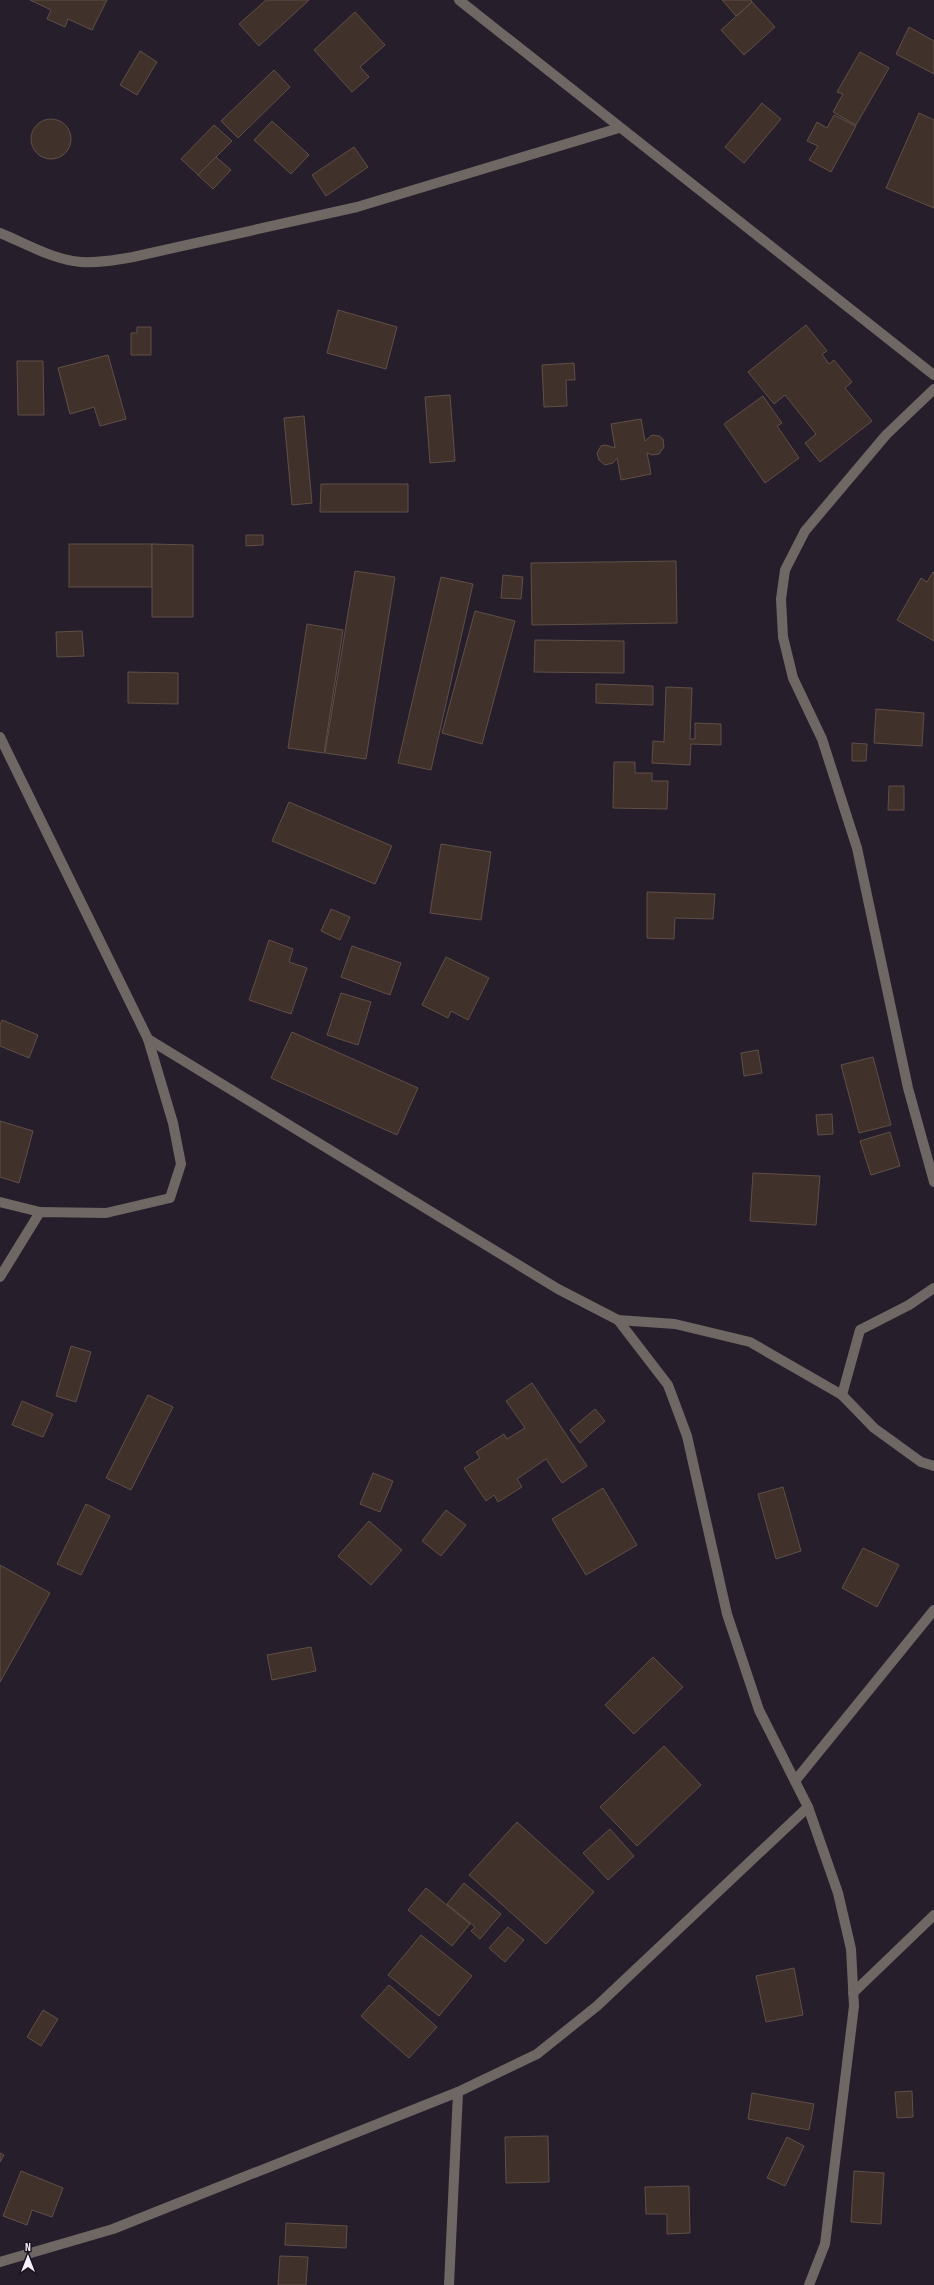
<svg xmlns="http://www.w3.org/2000/svg" width="934" height="2285" font-family="'Sofia Sans Condensed',sans-serif">
  <rect width="100%" height="100%" fill="#261f2b"/>
  <g fill="#40312a" stroke="#5f4f47">
    <path d="M30,0H107L92,30L68,19L65,27L47,19L51,10Z"/>
    <path d="M266,0H309L259,46L239,24Z"/>
    <path d="M722,0H751L752,2L736,16Z"/>
    <path d="M752,2L775,27L744,55L721,30Z"/>
    <path d="M355,12L385,45L360,67L369,77L352,92L314,50Z"/>
    <path d="M909,27L934,41V74L896,54Z"/>
    <path d="M140,51L157,62L137,95L120,85Z"/>
    <path d="M860,52L889,68L856,125L833,112L843,94L837,92Z"/>
    <path d="M274,70L290,87L238,138L221,121Z"/>
    <path d="M762,103L781,119L744,163L725,147Z"/>
    <path d="M919,113L934,120V208L886,188Z"/>
    <path d="M834,115L856,126L831,172L809,160L818,146L807,141L817,122L827,128Z"/>
    <circle cx="51" cy="139" r="20"/>
    <path d="M272,121L309,155L291,174L254,140Z"/>
    <path d="M214,125L232,141L198,175L181,159Z"/>
    <path d="M354,147L368,167L326,196L312,175Z"/>
    <path d="M216,157L231,170L213,189L198,175Z"/>
    <path d="M338,310L397,327L386,369L327,353Z"/>
    <path d="M806,325L827,351L822,354L829,364L834,360L852,382L845,388L872,421L820,462L805,443L816,434L785,395L774,404L748,372Z"/>
    <path d="M137,327H151V355H131V333H137Z"/>
    <path d="M108,355L126,419L100,426L94,407L70,414L58,368Z"/>
    <path d="M17,361H43L44,415H18Z"/>
    <path d="M574,363L575,380H566L567,406L544,407L542,365Z"/>
    <path d="M450,395L455,461L430,463L425,397Z"/>
    <path d="M763,396L782,423L777,426L799,458L765,483L724,424Z"/>
    <path d="M304,416L312,503L292,505L284,418Z"/>
    <path d="M641,419L645,441L652,435L659,436L663,439L664,447L659,454L652,455L647,453L651,474L621,480L617,458L613,463L605,465L599,460L597,453L601,446L605,445L615,448L611,424Z"/>
    <path d="M321,484H408V512H320Z"/>
    <path d="M246,535H263V545L246,546Z"/>
    <rect x="69" y="544" width="83" height="43"/>
    <path d="M152,544L193,545V617H152Z"/>
    <path d="M676,561L677,623L532,625L531,563Z"/>
    <path d="M355,571L395,577L366,759L325,753Z"/>
    <path d="M933,572L934,573V641L897,620L921,578L927,582Z"/>
    <path d="M503,575L523,577L521,599L501,598Z"/>
    <path d="M441,577L473,584L431,770L398,763Z"/>
    <path d="M475,611L515,621L482,744L442,733Z"/>
    <path d="M307,624L343,630L324,753L288,748Z"/>
    <path d="M82,631L84,656L57,657L56,632Z"/>
    <path d="M535,640L624,641V673L534,672Z"/>
    <path d="M128,672L178,673V704L128,703Z"/>
    <path d="M596,684L653,686V705L596,703Z"/>
    <path d="M666,687L692,688L690,739H695V723L721,724V745L691,744L690,765L652,763L653,741L664,742Z"/>
    <path d="M876,709L924,713L922,746L874,743Z"/>
    <path d="M852,743L867,744L866,761H852Z"/>
    <path d="M614,762H635V773H652V781H668L667,809L613,808Z"/>
    <path d="M889,786H904V810H888Z"/>
    <path d="M289,802L392,846L375,884L272,841Z"/>
    <path d="M441,844L491,852L481,920L430,913Z"/>
    <path d="M647,892L715,894L713,919L675,918L674,939L647,938Z"/>
    <path d="M331,909L350,917L340,940L321,931Z"/>
    <path d="M269,940L293,949L289,962L307,968L291,1014L249,1000Z"/>
    <path d="M352,946L401,963L390,995L341,977Z"/>
    <path d="M446,957L489,978L468,1020L451,1011L448,1018L422,1005Z"/>
    <path d="M341,993L371,1002L358,1045L327,1035Z"/>
    <path d="M2,1020L38,1035L29,1058L0,1046V1025Z"/>
    <path d="M292,1032L418,1088L397,1135L271,1078Z"/>
    <path d="M758,1050L762,1073L744,1076L741,1053Z"/>
    <path d="M873,1057L891,1125L859,1133L841,1065Z"/>
    <path d="M832,1114L833,1134L818,1135L816,1115Z"/>
    <path d="M0,1121L33,1131L19,1183L0,1177Z"/>
    <path d="M890,1132L900,1166L871,1175L860,1141Z"/>
    <path d="M753,1173L820,1176L816,1225L750,1221Z"/>
    <path d="M71,1346L91,1352L76,1402L56,1396Z"/>
    <path d="M532,1383L587,1466L562,1483L546,1459L517,1479L522,1487L498,1502L494,1495L486,1501L464,1468L480,1458L476,1452L504,1434L507,1439L525,1428L506,1401Z"/>
    <path d="M148,1395L173,1407L131,1490L106,1478Z"/>
    <path d="M22,1401L53,1414L43,1437L12,1425Z"/>
    <path d="M595,1409L605,1421L580,1443L570,1430Z"/>
    <path d="M373,1473L393,1481L380,1512L360,1504Z"/>
    <path d="M783,1487L801,1551L776,1559L758,1494Z"/>
    <path d="M603,1488L637,1545L586,1575L552,1519Z"/>
    <path d="M86,1504L110,1516L81,1575L57,1564Z"/>
    <path d="M446,1510L466,1525L441,1556L422,1541Z"/>
    <path d="M369,1521L402,1550L371,1585L338,1556Z"/>
    <path d="M863,1548L899,1565L877,1607L842,1588Z"/>
    <path d="M0,1565L50,1593L0,1682Z"/>
    <path d="M311,1647L316,1671L272,1680L267,1655Z"/>
    <path d="M653,1657L683,1687L634,1734L605,1705Z"/>
    <path d="M664,1746L701,1785L637,1846L600,1807Z"/>
    <path d="M517,1822L594,1892L546,1944L469,1875Z"/>
    <path d="M610,1829L634,1856L608,1880L583,1853Z"/>
    <path d="M464,1883L501,1914L480,1939L471,1931L475,1927L447,1904Z"/>
    <path d="M426,1888L470,1924L452,1946L408,1910Z"/>
    <path d="M508,1927L524,1940L505,1962L489,1948Z"/>
    <path d="M421,1935L472,1976L439,2016L388,1975Z"/>
    <path d="M794,1968L803,2015L766,2022L756,1976Z"/>
    <path d="M389,1985L437,2027L409,2058L361,2016Z"/>
    <path d="M43,2010L58,2019L41,2046L27,2037Z"/>
    <path d="M912,2091L913,2117L897,2118L895,2092Z"/>
    <path d="M752,2093L814,2104L809,2130L748,2119Z"/>
    <path d="M548,2136L549,2182L506,2183L505,2137Z"/>
    <path d="M787,2137L804,2146L785,2186L767,2178Z"/>
    <path d="M0,2153L4,2155L0,2162Z"/>
    <path d="M21,2171L63,2188L52,2217L32,2210L27,2225L3,2216Z"/>
    <path d="M854,2171L884,2173L881,2224L851,2222Z"/>
    <path d="M689,2186L690,2233L667,2234V2214H646L645,2187Z"/>
    <path d="M286,2223L347,2226L346,2248L285,2245Z"/>
    <path d="M280,2256L308,2257L306,2285H278Z"/>
  </g>
  <g fill="none" stroke-linecap="round" stroke-linejoin="round">
    <g stroke="#6e6763" stroke-width="10">
      <path d="M459,0L934,375"/>
      <path d="M0,233C25,243 53,260 81,262C99,263 116,260 133,257L357,207L619,128"/>
      <path d="M934,389L886,435L805,531L785,570L781,599L783,637L793,678L822,739L857,848L908,1088L934,1182"/>
      <path d="M0,737L148,1039L558,1289L618,1320L668,1385L687,1436L727,1614L759,1710L808,1807L838,1893L851,1949L854,2006L825,2244L809,2285"/>
      <path d="M0,1202L40,1212"/>
      <path d="M0,1277L40,1212L106,1213L170,1198L181,1164L173,1123L148,1039"/>
      <path d="M618,1320L675,1324L750,1342L842,1395L874,1428L921,1462L934,1466"/>
      <path d="M842,1395L860,1330L909,1305L934,1288"/>
      <path d="M795,1781L934,1610"/>
      <path d="M853,1993L934,1915"/>
      <path d="M0,2262L113,2229L458,2092L537,2054L597,2006L808,1807"/>
      <path d="M449,2285L458,2092"/>
    </g>
  </g>
  <g transform="translate(28 2257)" stroke="#1c1521" stroke-width="3" paint-order="stroke">
  <path d="M0-3L7 15L0 10L-7 15Z" fill="#f5f0f9"/>
  <text y="-6" font-size="11" font-weight="bold" text-anchor="middle" fill="#f5f0f9">N</text>
  </g>
</svg>
